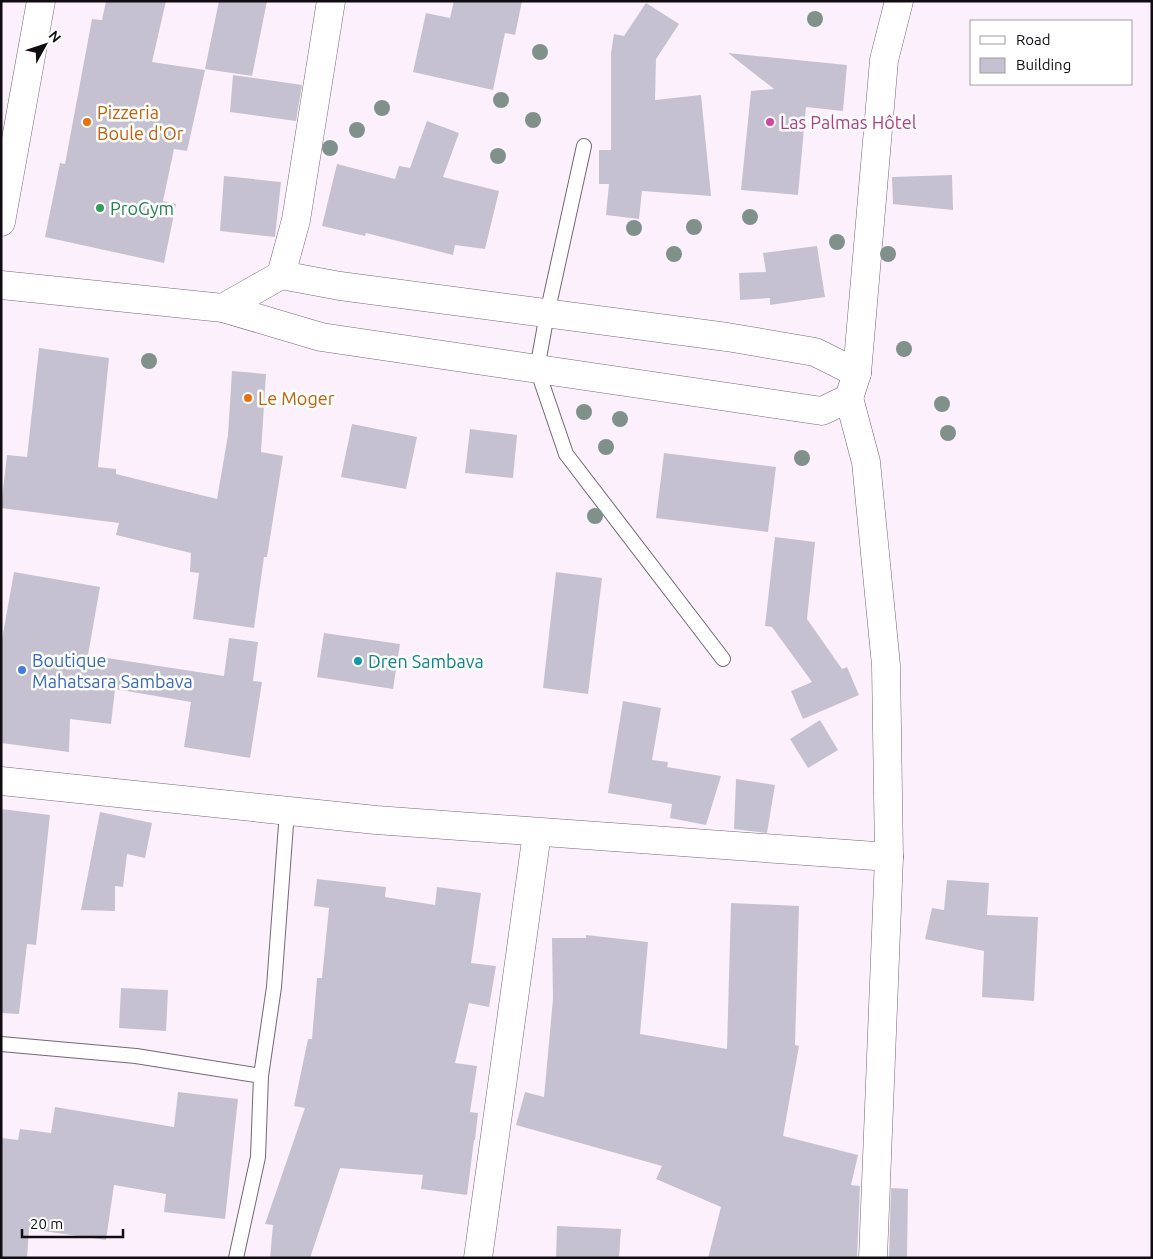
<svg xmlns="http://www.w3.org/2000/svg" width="1153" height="1259" font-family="Ubuntu,sans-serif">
  <rect width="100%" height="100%" fill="#fdf0fd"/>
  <g fill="#c6c1d0">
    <path d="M106,1H166L152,62L205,70L187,151L174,149L163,201L176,204L164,263L45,237L60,163L65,164L92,19L102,20Z"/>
    <path d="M219,1H267L252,76L205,69Z"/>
    <path d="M454,1H522L515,35L505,33L493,90L413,72L426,13L450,18Z"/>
    <path d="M646,3L679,24L656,59L655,100L701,95L711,196L642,191L639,219L606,215L609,184H599V150H611V53L614,34L624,36Z"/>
    <path d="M728,53L847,65L843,111L806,107L798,195L741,190L751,91L774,89Z"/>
    <path d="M233,75L302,85L296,121L230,112Z"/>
    <path d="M427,121L459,133L443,177L499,191L485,249L455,245L453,255L366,233L365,236L322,226L337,164L395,179L399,166L410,168Z"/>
    <path d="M952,175L953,210L893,204L892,177Z"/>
    <path d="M224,176L281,182L275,237L220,231Z"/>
    <path d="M817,246L825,297L770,305V298L740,300L739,273L766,272L763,253Z"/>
    <path d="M39,348L109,358L98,467L116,469V474L217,499L228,435L232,371L266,374L261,452L283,456L267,557H264L254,628L193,619L199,573L190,572L191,553L116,535L119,523L1,508L7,455L27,457Z"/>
    <path d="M352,424L417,437L406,489L341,477Z"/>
    <path d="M470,429L517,435L513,478L465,473Z"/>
    <path d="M664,453L776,467L768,532L656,518Z"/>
    <path d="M775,537L815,542L807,619L842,669L847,667L859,695L803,719L791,691L812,682L772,627L765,626Z"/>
    <path d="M14,572L100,587L88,655L224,676L229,638L258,642L253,681L262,682L250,758L184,747L191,702L115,689L111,724L70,719L69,752L1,743V645Z"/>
    <path d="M556,572L602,578L588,694L543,688Z"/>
    <path d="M324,633L400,644L393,689L317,677Z"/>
    <path d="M623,701L661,708L652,760L668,762L667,767L721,776L706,825L670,818L672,804L608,793Z"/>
    <path d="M820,720L838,750L808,768L790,739Z"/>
    <path d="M736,779L775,785L767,833L734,829Z"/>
    <path d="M1,809L50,815L36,945L27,944L19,1014L1,1013Z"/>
    <path d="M100,812L152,823L145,858L127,854L123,887L115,886V911L81,910Z"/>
    <path d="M317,879L386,887L385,897L435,905L437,887L481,893L471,963L496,966L489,1007L469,1003L455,1063L477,1066L470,1112L478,1113L475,1140H474L467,1195L421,1189L423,1175L340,1168L310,1258H270L273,1225L265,1224L305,1108L294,1106L308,1039H312L317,978H322L329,908L314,906Z"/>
    <path d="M947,880L989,883L987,915L1038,917L1034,1001L982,997L984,951L925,939L932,908L944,910Z"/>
    <path d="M731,903L799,906L795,1045L799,1046L783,1136L858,1155L851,1185L860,1186L857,1258H708L721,1207L656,1179L662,1166L516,1125L525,1092L544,1097L553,999L552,938H586V935L648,942L640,1034L727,1049Z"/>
    <path d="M121,988L168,990L166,1031L119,1028Z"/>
    <path d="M178,1092L238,1099L225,1219L164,1212L166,1194L114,1185L106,1240L29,1229L27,1258H1V1138L18,1140L20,1129L51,1133L55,1107L174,1127Z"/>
    <path d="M891,1188L908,1189L907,1258H889Z"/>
    <path d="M557,1226L621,1229L619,1258H556Z"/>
  </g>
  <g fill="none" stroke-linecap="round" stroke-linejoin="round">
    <g stroke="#736873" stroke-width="16">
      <g id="service">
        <path d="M584,146L547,314L537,369L566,454L723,659"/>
        <path d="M1,1044L136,1056L261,1076"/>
        <path d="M236,1258L258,1157L261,1076L274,987L287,811"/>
      </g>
    </g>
    <g stroke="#736873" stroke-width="29">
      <g id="minor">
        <path d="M281,275L340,286L727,337L815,352L857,373"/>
        <path d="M1,285L223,308L321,337L822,411L849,398L857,373L884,60L899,1"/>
        <path d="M223,308L281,275L296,220L331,1"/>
        <path d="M849,398L866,462L886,665L889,857L873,1258"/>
        <path d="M1,781L376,820L889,857"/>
        <path d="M478,1258L537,833"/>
      </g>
    </g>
    <g stroke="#736873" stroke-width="29">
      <path id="tertiary" d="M1,222L41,1"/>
    </g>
    <use href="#service" stroke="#fff" stroke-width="14"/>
    <use href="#minor" stroke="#fff" stroke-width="28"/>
    <use href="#tertiary" stroke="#fff" stroke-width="28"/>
  </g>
  <g fill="#80918c">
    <circle cx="815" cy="19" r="8"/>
    <circle cx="540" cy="52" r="8"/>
    <circle cx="501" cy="100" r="8"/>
    <circle cx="382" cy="108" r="8"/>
    <circle cx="533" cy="120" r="8"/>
    <circle cx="357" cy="130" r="8"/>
    <circle cx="330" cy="148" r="8"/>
    <circle cx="498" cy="156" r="8"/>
    <circle cx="750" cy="217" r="8"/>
    <circle cx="694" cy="227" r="8"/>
    <circle cx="634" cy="228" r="8"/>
    <circle cx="837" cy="242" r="8"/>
    <circle cx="674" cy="254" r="8"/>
    <circle cx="888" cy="254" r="8"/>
    <circle cx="904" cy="349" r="8"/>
    <circle cx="149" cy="361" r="8"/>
    <circle cx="942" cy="404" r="8"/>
    <circle cx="584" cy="412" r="8"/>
    <circle cx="620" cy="419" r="8"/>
    <circle cx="948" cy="433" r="8"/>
    <circle cx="606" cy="447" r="8"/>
    <circle cx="802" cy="458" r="8"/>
    <circle cx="595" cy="516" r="8"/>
  </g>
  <g fill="#e8710a" stroke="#fff" stroke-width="2">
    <circle cx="87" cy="122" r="5"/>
    <circle cx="248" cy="398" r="5"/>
  </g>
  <circle fill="#d1479c" stroke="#fff" stroke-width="2" cx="770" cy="122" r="5"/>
  <circle fill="#2e9e5b" stroke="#fff" stroke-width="2" cx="100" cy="208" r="5"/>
  <circle fill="#0f9aa8" stroke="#fff" stroke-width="2" cx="358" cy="661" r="5"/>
  <circle fill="#3f7fe0" stroke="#fff" stroke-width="2" cx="22" cy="670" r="5"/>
  <g text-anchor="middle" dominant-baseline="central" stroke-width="5" stroke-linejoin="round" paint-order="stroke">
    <g font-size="18" fill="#c56008" stroke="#fff" text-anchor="start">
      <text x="97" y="112">Pizzeria<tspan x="97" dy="21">Boule d'Or</tspan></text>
      <text x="258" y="398">Le Moger</text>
    </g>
    <g font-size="18" fill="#b23c85" stroke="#fff" text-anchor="start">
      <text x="780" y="122">Las Palmas Hôtel</text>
    </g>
    <g font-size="18" fill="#27864d" stroke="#fff" text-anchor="start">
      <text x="110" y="208">ProGym</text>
    </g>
    <g font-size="18" fill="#366cbe" stroke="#fff" text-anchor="start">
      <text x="32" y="660">Boutique<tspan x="32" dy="21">Mahatsara Sambava</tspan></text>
    </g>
    <g font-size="18" fill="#0d838f" stroke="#fff" text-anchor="start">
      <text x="368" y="661">Dren Sambava</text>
    </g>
  </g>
  <rect width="1153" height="1259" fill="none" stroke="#100c11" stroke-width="5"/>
  <rect x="970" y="20" width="162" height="65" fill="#ffffff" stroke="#9f9ea0"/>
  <rect x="980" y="36" width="25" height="8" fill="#ffffff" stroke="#9f9ea0"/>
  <text x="1016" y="45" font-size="15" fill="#100c11">Road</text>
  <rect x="980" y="58" width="25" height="15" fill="#c6c1d0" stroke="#9f9ea0"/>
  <text x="1016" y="70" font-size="15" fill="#100c11">Building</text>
  <g transform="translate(45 45) rotate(50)" stroke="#ffffff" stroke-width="4" paint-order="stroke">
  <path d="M0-4L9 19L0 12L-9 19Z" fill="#100c11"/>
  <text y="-8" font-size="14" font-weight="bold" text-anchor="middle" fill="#100c11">N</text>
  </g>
  <path d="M22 1229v8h101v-8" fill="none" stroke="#100c11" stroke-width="2.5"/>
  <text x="30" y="1229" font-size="15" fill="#100c11" stroke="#ffffff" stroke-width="4" paint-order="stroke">20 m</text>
</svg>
